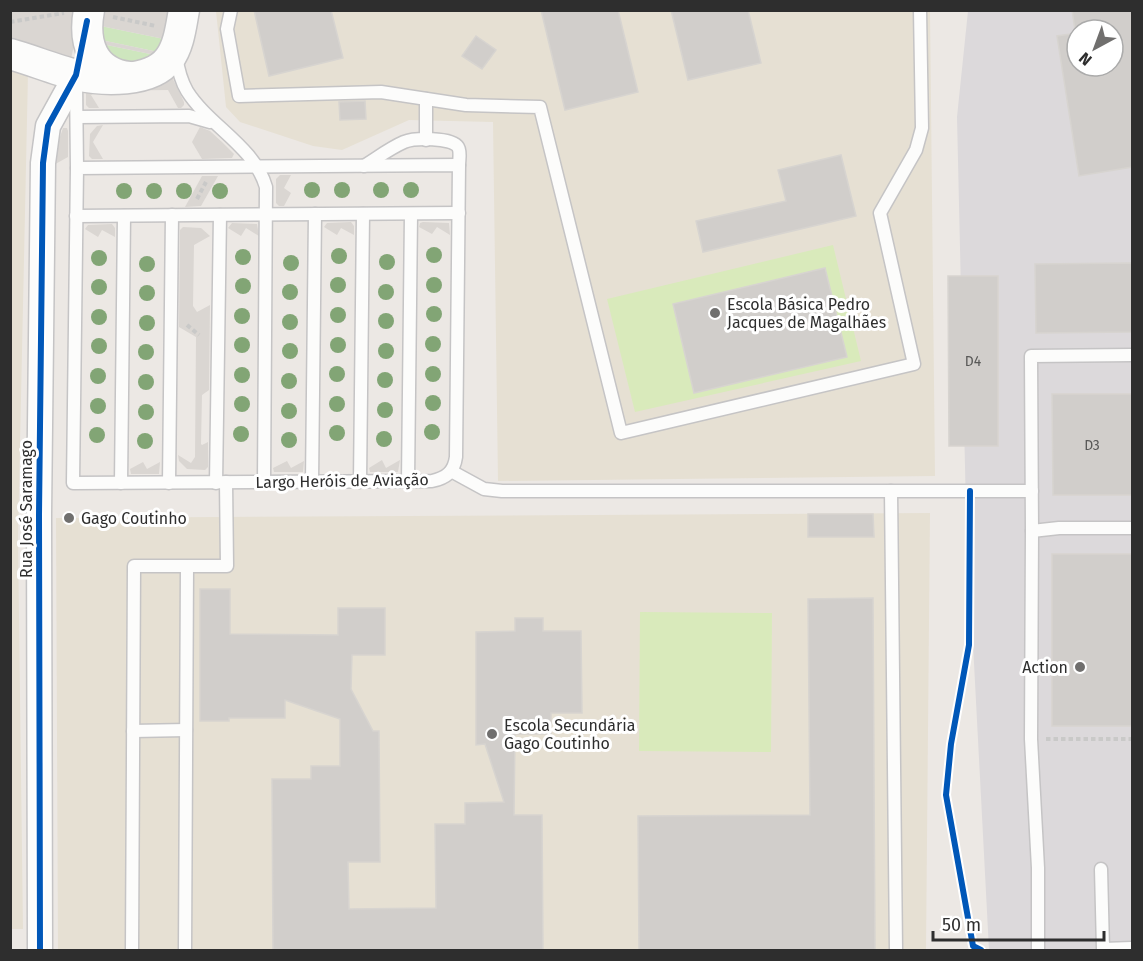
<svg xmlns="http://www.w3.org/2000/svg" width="1143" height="961" font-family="'Fira Sans',sans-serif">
  <rect width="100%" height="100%" fill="#ece8e4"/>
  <path fill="#dcd9db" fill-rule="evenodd" d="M968,11H1132V950H989L966,510L957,117ZM1077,30H1113V66H1077Z"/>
  <g fill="#e6e0d3">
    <path d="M216,11H930L935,476L498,481L493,122L409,120L342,150L313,146L240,122L226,107Z"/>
    <path d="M10,68L28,73L18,538L23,929H11Z"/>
    <path d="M930,513L926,950H58L56,518Z"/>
  </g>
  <g fill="#cee6be">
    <path d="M96,25L169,40L163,53L96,39Z"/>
    <path d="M97,43L160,56L125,68Z"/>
  </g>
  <g fill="#d9eabb">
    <path d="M833,245L861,361L635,412L607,299Z"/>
    <path d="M640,612L772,613L771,752L639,751Z"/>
  </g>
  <g fill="#dad6d2">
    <path d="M10,11H81L71,59L14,41L11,36Z"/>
    <path d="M98,11H169V40L96,25Z"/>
    <path d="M96,39L163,53L160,56L97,43Z"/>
    <path d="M172,77L184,102V105L181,108H178L168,90L97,91L91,95L99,108H89L86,105V86Z"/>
    <path d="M103,125L93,142L103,159H92L89,156L90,134L97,126Z"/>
    <path d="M200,127L210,131L223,143L234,154L232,158L202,159L192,142Z"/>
    <path d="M63,128H67L68,131V157L50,167Z"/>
    <path d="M280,175H291L284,188L291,193L284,206H279L276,203V179Z"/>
    <path d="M202,176H218L201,206L185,207Z"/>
    <path d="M351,222L354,226V235L341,228L337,235L324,227L327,223Z"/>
    <path d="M423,222L449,223L450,235L437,227L432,234L419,227L420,223Z"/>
    <path d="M232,223L257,224L259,236L246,228L241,236L228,228Z"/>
    <path d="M112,224L115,228V237L102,230L98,237L85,229L88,225Z"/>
    <path d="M183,227L201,228L210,236L194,245L193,306L197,312L210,305L209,390L202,395L201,444L202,445L208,442V467L205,470L187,469L179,461L178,455L191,463L195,457L196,337L179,327L180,230Z"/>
    <path d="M382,460L386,468L400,460L398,472H370L369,468Z"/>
    <path d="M287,461L291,468L304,461L303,472H274L273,468Z"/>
    <path d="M143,462L147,469L160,462L159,474H131L130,469Z"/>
  </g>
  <g fill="#d1cecb" stroke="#d7d4d0" stroke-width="1.5">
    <path d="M254,10H331L343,58L269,76Z"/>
    <path d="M541,10H618L638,92L565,110Z"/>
    <path d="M671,10H748L761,63L688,80Z"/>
    <path d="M1072,10H1132V167L1079,176L1057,36L1077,33V66H1113V30H1075Z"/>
    <path d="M476,36L496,50L482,69L462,56Z"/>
    <path d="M365,101L366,119L340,120L339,102Z"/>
    <path d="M841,155L856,216L703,252L696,221L786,201L778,170Z"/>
    <path d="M1132,263V332L1036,333L1035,264Z"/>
    <path d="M825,268L847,357L694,393L673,304Z"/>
    <path d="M948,276H998V446H949Z"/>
    <path d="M1052,394H1132V495H1053Z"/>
    <path d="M808,514H873L874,537H808Z"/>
    <rect x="1052" y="554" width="80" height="172"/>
    <path d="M200,589H230V634L338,635V608H385V655H352L351,689L373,731H379L380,862H348L349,909L436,908L435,824H465V803L504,802L485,744L476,745V632L515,631V618H543V631H581L582,713H551V734H515L514,815H542L543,951H273L272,779H311V766H340V719L285,700V718H229V721H200Z"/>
    <path d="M873,598L875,951H639L638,816L810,815L808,599Z"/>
  </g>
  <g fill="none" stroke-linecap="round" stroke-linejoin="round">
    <g stroke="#c5c4c5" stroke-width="15">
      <g id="service">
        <path d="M231,10L227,29L239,96L381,92L466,105L540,107L621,433L914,364L880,213L916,150L922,128L920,10"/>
        <path d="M176,56C178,69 181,81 187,91C209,126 254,146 266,187L264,482"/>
        <path d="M76,82L77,168"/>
        <path d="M77,117L189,116L210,122"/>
        <path d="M426,140V99"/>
        <path d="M459,165L456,457C454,472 446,478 432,481L73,483L77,168Z"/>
        <path d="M364,166C377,158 390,148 404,142C414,138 452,137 458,147C461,152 459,160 459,165"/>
        <path d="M76,216L459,213"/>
        <path d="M451,471L484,489L502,491H1032"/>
        <path d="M408,481L411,214"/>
        <path d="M312,482L315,214"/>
        <path d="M360,482L363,214"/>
        <path d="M121,483L124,216"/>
        <path d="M169,483L172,215"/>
        <path d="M216,483L220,215"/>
        <path d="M891,491L896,950"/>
        <path d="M1032,531L1059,528H1132"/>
        <path d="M133,731L186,730"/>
        <path d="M1101,869L1103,949L1132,948"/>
        <path d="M132,950L134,566H227L226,482"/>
        <path d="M185,950L187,567"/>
        <path d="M1038,950V868L1031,739L1032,531L1031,356L1132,355"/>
      </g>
    </g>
    <g stroke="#c5c4c5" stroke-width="27">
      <path id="minor" d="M40,950L39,515L43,163L48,126L76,75"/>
    </g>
    <g stroke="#c5c4c5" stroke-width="33">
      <g id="tertiary">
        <path d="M89,10C83,42 92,73 129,77"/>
        <path d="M10,54C32,60 55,70 77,75C103,81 151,83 169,59C179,46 181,26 184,10"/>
      </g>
    </g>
    <g stroke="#c9c9c8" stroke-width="4" stroke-dasharray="4.5 3" stroke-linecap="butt">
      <path d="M113,17L156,26"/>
      <path d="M10,22L64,13"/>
      <path d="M197,199L206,182"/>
      <path d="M187,325L199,335"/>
      <path d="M1046,739H1132"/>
    </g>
    <use href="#service" stroke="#fcfcfb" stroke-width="12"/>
    <use href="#minor" stroke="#fcfcfb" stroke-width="24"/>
    <use href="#tertiary" stroke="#fcfcfb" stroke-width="30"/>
    <g stroke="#fff" stroke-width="10">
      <g id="cycleway">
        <path d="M970,491L969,645L951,744L946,795L973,946L981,950"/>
        <path d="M40,950L39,515L43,163L48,126L76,75L87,21"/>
      </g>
    </g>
    <use href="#cycleway" stroke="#0057b8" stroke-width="6"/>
  </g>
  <g fill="#82a575">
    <circle cx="312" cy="190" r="8"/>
    <circle cx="342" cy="190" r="8"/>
    <circle cx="381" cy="190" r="8"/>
    <circle cx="411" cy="190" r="8"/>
    <circle cx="124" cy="191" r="8"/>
    <circle cx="154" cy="191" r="8"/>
    <circle cx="184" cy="191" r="8"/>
    <circle cx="220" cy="191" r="8"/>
    <circle cx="434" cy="255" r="8"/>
    <circle cx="339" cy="256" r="8"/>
    <circle cx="243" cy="257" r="8"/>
    <circle cx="99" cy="258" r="8"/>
    <circle cx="387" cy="262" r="8"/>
    <circle cx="291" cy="263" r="8"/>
    <circle cx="147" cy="264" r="8"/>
    <circle cx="338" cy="285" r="8"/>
    <circle cx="434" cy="285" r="8"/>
    <circle cx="243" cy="286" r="8"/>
    <circle cx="99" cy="287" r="8"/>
    <circle cx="290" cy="292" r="8"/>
    <circle cx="386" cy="292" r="8"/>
    <circle cx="147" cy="293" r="8"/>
    <circle cx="434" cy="314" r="8"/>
    <circle cx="338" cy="315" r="8"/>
    <circle cx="242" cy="316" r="8"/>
    <circle cx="99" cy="317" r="8"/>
    <circle cx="386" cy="321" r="8"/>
    <circle cx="290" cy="322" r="8"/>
    <circle cx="147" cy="323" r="8"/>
    <circle cx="433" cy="344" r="8"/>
    <circle cx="242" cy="345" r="8"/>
    <circle cx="338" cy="345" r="8"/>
    <circle cx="99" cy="346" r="8"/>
    <circle cx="290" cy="351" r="8"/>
    <circle cx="386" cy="351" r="8"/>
    <circle cx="146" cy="352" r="8"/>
    <circle cx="337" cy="374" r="8"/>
    <circle cx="433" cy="374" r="8"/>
    <circle cx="242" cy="375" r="8"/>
    <circle cx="98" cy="376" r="8"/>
    <circle cx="385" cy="380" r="8"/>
    <circle cx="289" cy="381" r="8"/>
    <circle cx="146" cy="382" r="8"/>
    <circle cx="433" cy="403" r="8"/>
    <circle cx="242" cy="404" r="8"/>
    <circle cx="337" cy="404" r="8"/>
    <circle cx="98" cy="406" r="8"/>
    <circle cx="385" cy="410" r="8"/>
    <circle cx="289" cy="411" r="8"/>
    <circle cx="146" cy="412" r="8"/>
    <circle cx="432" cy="432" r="8"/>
    <circle cx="337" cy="433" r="8"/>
    <circle cx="241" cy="434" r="8"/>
    <circle cx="97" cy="435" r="8"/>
    <circle cx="384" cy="439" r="8"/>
    <circle cx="289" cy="440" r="8"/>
    <circle cx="145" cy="441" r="8"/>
  </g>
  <g fill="#706f6e" stroke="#fff" stroke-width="2">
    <circle cx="715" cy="313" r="6"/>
    <circle cx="69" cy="518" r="6"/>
    <circle cx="1080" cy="667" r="6"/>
    <circle cx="492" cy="734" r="6"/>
  </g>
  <g text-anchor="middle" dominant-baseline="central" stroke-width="6" stroke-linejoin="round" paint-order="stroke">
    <g font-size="14" fill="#585857">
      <text x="973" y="361">D4</text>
      <text x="1092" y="445">D3</text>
    </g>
    <g font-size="16" fill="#2e2e2e" stroke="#fff" text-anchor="start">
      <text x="727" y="304">Escola Básica Pedro<tspan x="727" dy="18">Jacques de Magalhães</tspan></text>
      <text x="81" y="518">Gago Coutinho</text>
      <text x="1068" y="667" text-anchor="end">Action</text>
      <text x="504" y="725">Escola Secundária<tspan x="504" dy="18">Gago Coutinho</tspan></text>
    </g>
    <g font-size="16" fill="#2e2e2e" stroke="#fff">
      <text transform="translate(342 481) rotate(-1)">Largo Heróis de Aviação</text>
      <text transform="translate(26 509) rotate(-90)">Rua José Saramago</text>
    </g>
  </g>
  <rect width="1143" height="961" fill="none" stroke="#2e2e2e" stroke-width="24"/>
  <g transform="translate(1095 48) rotate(221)"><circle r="28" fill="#ffffff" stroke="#ababab" stroke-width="1.5"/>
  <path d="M0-4.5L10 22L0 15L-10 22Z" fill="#706f6e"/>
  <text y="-9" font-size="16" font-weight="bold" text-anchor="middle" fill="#2e2e2e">N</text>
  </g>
  <path d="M933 931v9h171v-9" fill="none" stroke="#2e2e2e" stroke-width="3"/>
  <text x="942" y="931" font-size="18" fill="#2e2e2e" stroke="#ffffff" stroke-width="4.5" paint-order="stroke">50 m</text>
</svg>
